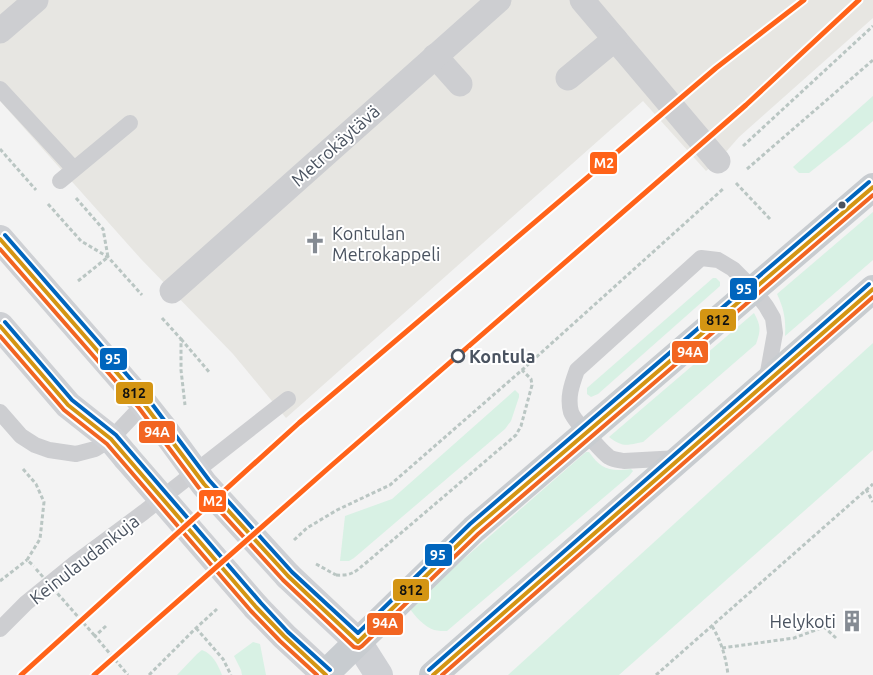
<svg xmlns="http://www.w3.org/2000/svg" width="873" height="675" font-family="Ubuntu,sans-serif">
  <rect width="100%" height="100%" fill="#f3f3f3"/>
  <path fill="#e7e6e2" d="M0,0H873V18L739,137L718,161L706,171L643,101L286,418L233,354L141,259L0,101Z"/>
  <g fill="#d8f1e4">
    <path d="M873,96V121L848,142L809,173H799L793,167Z"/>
    <path d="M873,212V260L785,336C786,319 784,309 777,294Z"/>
    <path d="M713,278H716L720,282V286L598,394L591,397L587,394V388Z"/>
    <path d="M754,313C761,326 761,330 756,344L643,442C627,445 623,448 609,437Z"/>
    <path d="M873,343V450L619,675H508Z"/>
    <path d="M515,390L519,394V397L511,421L505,429L354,558L349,561H340L345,516L392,499Z"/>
    <path d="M586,452H589C601,469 609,472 631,469L633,471L629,476L447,631C443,631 438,631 434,630C425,627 414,616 409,607L412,604Z"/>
    <path d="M253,642L260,644L266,675H242L241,670L234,656Z"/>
    <path d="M202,650C213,654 218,665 222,675H177L197,654Z"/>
  </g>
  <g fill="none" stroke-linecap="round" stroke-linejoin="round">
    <g stroke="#bac6c3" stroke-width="3" stroke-dasharray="4 2.5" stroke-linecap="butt">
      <path d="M743,146L873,26"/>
      <path d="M0,149L36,190"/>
      <path d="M747,169L873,60"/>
      <path d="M736,183L770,219"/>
      <path d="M76,198L103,229L108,257L78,281"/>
      <path d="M48,204L81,241L108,257L142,295"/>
      <path d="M162,318L181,339V370L185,405"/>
      <path d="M181,339L210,373"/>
      <path d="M23,469L36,484L44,502L40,539L27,560L34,566"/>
      <path d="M866,489L873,502"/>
      <path d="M294,540L307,528L337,510L390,485L522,370L723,189"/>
      <path d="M336,575C352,576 355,572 367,562L516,435L521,426L532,385L531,379L522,370"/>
      <path d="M0,581L27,560"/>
      <path d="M106,626L95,636L128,675"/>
      <path d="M712,626C721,641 726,657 728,675"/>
      <path d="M196,628L223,659L231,675"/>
      <path d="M722,648L794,638L824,627L836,638"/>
      <path d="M149,675L196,628L217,609"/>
      <path d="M656,675L873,484"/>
    </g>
    <g stroke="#cdced1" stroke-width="16">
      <path d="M0,89L74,169"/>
      <path d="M60,181L130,123"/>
      <path d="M0,412L21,436L35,445L49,450L76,454L95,449L111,439L144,404"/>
      <path d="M679,458L624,461C619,460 614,460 609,457C602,452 573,419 571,412C567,397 572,384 577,370L701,258L718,260L733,269L753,289L766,306L773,318L775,333L766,383"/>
      <path d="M0,629L26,603L74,564L144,512L288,399"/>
    </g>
    <g stroke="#cdced1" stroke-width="25">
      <path d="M582,0L718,161"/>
      <path d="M0,31L36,0"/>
      <path d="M435,56L460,84"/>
      <path d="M568,78L615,39"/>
      <path d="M172,291L499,0"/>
    </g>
    <g stroke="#ced0d4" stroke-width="28">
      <path d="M0,239L144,404L163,428"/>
      <path d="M0,326L68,405L111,439L126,457"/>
      <path d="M288,576L358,642L379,675"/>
      <path d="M256,607L284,636L326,675"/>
    </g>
    <g stroke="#c8ccd0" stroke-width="28">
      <path d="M324,675L474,529L873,187"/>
      <path d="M433,675L873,289"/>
    </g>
    <g stroke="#bac6c3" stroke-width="3" stroke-dasharray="4 2.5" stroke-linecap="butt">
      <path d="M316,564L336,575"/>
      <path d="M36,569L95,636"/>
    </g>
    <g stroke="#ced0d4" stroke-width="28">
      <path d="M163,428L204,484L288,576"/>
      <path d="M126,457L256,607"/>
    </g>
    <g stroke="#fff" stroke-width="8">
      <g id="bus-1">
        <path d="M0,239L144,404L204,484L288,576L358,642L474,529L873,187"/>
        <path d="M0,326L68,405L111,439L256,607L284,636L326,675"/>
        <path d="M433,675L873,289"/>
      </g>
    </g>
    <g stroke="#fff" stroke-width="8">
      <g id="bus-2">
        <path d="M0,249L139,408L199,488L283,580L354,647L359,648L362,646L478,534L873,195"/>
        <path d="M0,336L64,410L107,444L251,611L280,641L317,675"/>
        <path d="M442,675L873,297"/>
      </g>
    </g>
    <g stroke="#fff" stroke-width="8">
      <g id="bus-3">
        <path d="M5,235L149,400L209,480L292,572L358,633L470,524L869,182"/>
        <path d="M5,322L72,400L116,435L261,603L288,632L330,670"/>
        <path d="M429,670L869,284"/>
      </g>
    </g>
    <use href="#bus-1" stroke="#d49513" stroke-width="4"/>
    <use href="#bus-2" stroke="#f26522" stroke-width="4"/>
    <use href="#bus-3" stroke="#0065bd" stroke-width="4"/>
    <g stroke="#fff" stroke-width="9">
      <g id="metro-1">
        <path d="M21,675L299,423L716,68L804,0"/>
        <path d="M94,675L332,465L746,105L859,0"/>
      </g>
    </g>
    <use href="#metro-1" stroke="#ff6319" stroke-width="5"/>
  </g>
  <defs>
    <g id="church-bare" transform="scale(1.725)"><path d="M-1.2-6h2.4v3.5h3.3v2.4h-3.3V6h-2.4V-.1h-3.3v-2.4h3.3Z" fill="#858b93" stroke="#fff" stroke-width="2.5" paint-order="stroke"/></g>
    <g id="building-bare" transform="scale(1.725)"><path d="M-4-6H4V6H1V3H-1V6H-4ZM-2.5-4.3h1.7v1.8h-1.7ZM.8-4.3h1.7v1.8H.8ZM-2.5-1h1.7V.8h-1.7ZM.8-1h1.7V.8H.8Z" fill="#858b93" stroke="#fff" stroke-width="2.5" paint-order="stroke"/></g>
  </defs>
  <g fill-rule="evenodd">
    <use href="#church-bare" x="315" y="243"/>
    <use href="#building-bare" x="852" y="621"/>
  </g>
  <circle fill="#4a5360" stroke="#fff" stroke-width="2" cx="842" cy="205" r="4.5"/>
  <circle fill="#fff" stroke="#4a5360" stroke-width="2.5" cx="458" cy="356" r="6"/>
  <g text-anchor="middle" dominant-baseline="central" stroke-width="4" stroke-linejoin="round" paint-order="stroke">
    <g font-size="18" fill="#4a5360" stroke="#fff">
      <text transform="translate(335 145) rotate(-42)">Metrokäytävä</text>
      <text transform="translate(84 559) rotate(-38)">Keinulaudankuja</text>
    </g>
    <g font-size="18" fill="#4a5360" stroke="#fff" text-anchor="start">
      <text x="332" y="233">Kontulan<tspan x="332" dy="21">Metrokappeli</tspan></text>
      <text x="836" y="621" text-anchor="end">Helykoti</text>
    </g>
    <g font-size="18" font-weight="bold" fill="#4a5360" stroke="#fff" text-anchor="start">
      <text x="469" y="356">Kontula</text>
    </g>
  </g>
  <g stroke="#fff" stroke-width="2">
    <rect x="589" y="151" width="29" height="24" rx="5" fill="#ff6319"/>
    <rect x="729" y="277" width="29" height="24" rx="5" fill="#0065bd"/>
    <rect x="699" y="308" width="38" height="24" rx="5" fill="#d49513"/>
    <rect x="671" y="340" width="38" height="24" rx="5" fill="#f26522"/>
    <rect x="99" y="347" width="29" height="24" rx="5" fill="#0065bd"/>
    <rect x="115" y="381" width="39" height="24" rx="5" fill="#d49513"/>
    <rect x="138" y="420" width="38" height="24" rx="5" fill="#f26522"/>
    <rect x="198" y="489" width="29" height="24" rx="5" fill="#ff6319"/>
    <rect x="424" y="543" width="29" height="24" rx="5" fill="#0065bd"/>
    <rect x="392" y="578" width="38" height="24" rx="5" fill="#d49513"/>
    <rect x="366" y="612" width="38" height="24" rx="5" fill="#f26522"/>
  </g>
  <g font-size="14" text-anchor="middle" font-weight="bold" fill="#fff">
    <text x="604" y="168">M2</text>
    <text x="744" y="294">95</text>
    <text x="690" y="357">94A</text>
    <text x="113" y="364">95</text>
    <text x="157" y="437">94A</text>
    <text x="213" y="506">M2</text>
    <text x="438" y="560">95</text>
    <text x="385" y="628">94A</text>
  </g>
  <g font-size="14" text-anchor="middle" font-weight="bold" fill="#111">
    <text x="718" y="325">812</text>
    <text x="134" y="398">812</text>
    <text x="411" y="595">812</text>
  </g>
</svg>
